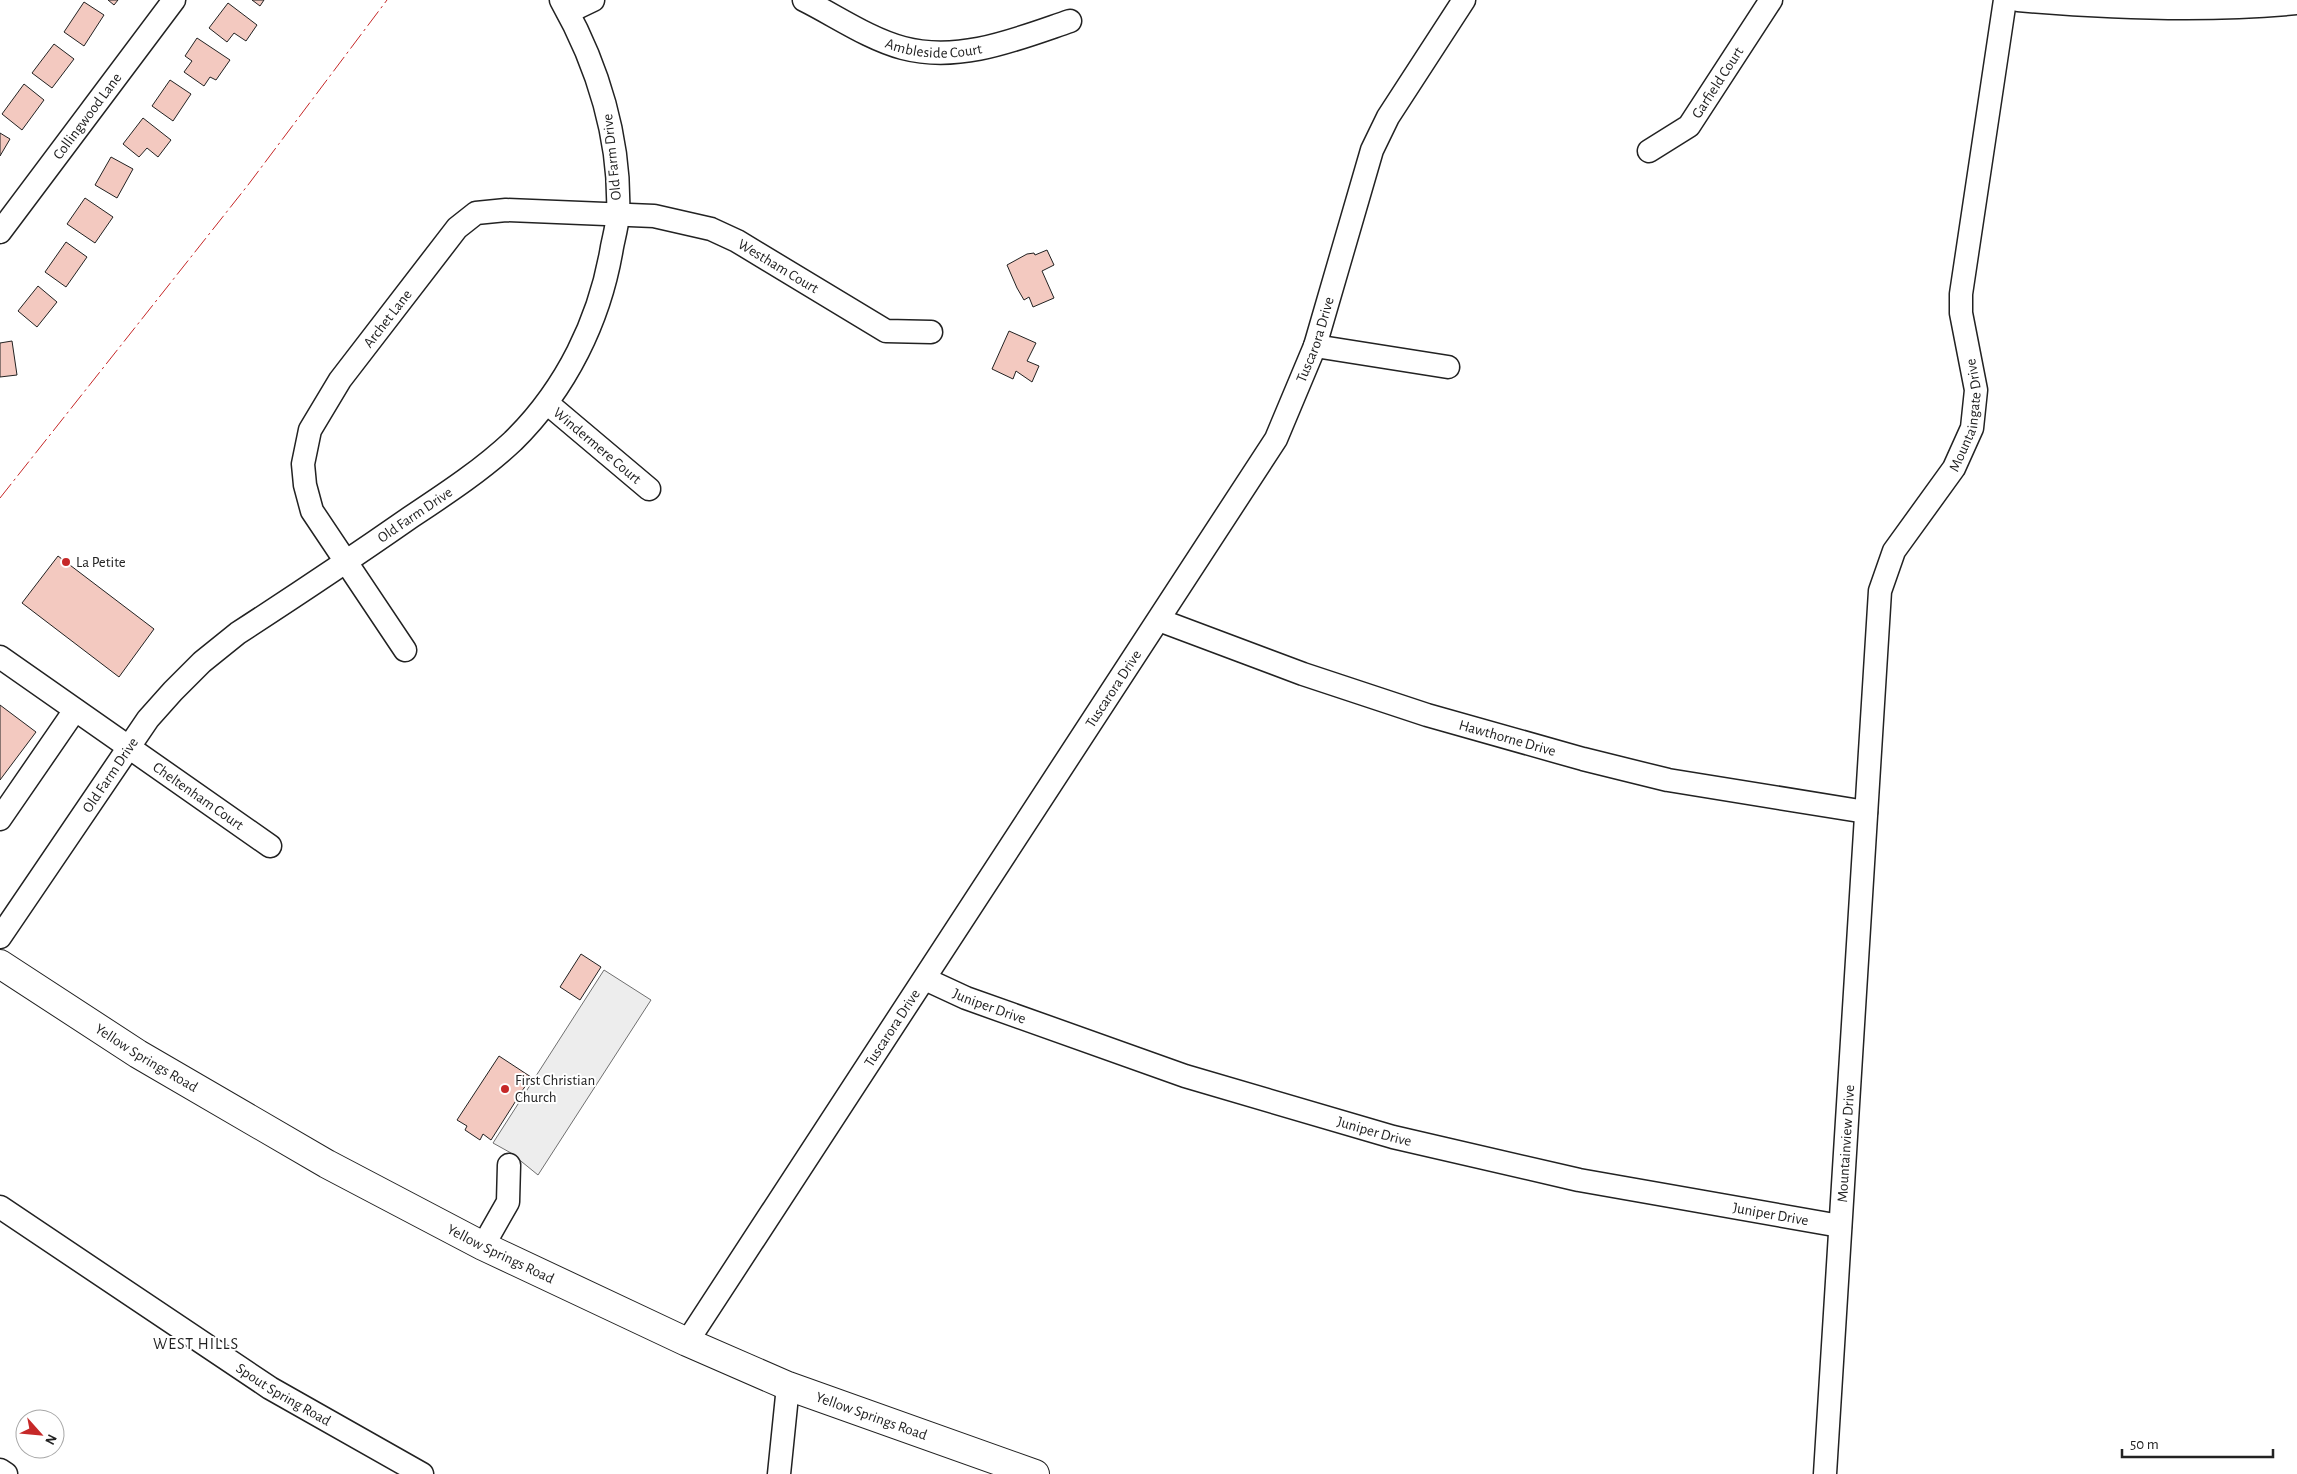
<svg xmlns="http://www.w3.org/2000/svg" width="2297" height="1474" font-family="'Alegreya Sans',sans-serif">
  <rect width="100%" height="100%" fill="#fff"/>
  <path fill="#ededed" stroke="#6f6f6f" d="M604,970L651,1000L538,1175L511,1153L493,1143Z"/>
  <g fill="#f3c9c0" stroke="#222">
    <path d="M108,0H118L114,5Z"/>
    <path d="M252,0H264L260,6Z"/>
    <path d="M84,2L104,15L84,46L64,32Z"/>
    <path d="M228,3L257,25L246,41L234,33L227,42L209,28Z"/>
    <path d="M197,38L230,60L216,80L210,77L204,86L184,72L192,61L185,56Z"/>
    <path d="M54,44L74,59L52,88L32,73Z"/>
    <path d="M170,80L191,94L173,121L152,106Z"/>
    <path d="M24,84L44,100L22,130L2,114Z"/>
    <path d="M143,118L171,140L158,157L147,148L139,157L123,144Z"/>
    <path d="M0,133L10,139L0,156Z"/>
    <path d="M111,157L133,169L117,198L95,185Z"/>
    <path d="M85,198L113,217L95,243L67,224Z"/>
    <path d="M66,242L87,257L66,287L45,272Z"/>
    <path d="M1047,250L1054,265L1042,271L1054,298L1033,307L1029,297L1024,300L1017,288L1007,265L1027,254L1034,253L1035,255Z"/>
    <path d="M38,286L57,302L37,327L18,311Z"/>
    <path d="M1009,331L1036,343L1027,361L1039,366L1032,382L1016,371L1013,379L992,369Z"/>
    <path d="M12,341L17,375L0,377V343Z"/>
    <path d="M58,556L154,629L119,677L22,603Z"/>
    <path d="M0,705L36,732L0,780Z"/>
    <path d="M581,954L601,967L580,1000L560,987Z"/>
    <path d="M499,1056L531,1077L491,1140L483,1134L480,1140L465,1130L467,1126L457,1120Z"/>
  </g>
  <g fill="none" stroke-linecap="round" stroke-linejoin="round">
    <g stroke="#222" stroke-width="25">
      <g id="minor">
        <path id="s1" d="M804,0C836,16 869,39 903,48C960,63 1017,39 1070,21"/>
        <path d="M2018,0C2110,8 2205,12 2297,3"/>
        <path d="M568,12L593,0"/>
        <path id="s2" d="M1649,151L1689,126L1771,0"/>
        <path id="s3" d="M0,232L174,0"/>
        <path d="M1315,346L1448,367"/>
        <path id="s4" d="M547,403L649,489"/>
        <path id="s5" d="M1159,620L1303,674L1427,715L1583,759L1668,780L1866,812"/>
        <path id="s6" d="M405,650L312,511L305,485L303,464L310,430L340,380L457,228L476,213L506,210L654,216L711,229L737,241L886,331L931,332"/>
        <path id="s7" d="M0,657L270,846"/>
        <path d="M0,819L75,710"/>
        <path id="s8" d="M0,937L148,719L173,691L202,662L238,633C295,596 352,558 408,519C444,495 481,471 513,441C566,389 600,320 612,247C614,237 617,226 618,215C621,140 598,65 561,0"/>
        <path id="s9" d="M925,979L966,998L1185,1076L1393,1137L1579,1180L1840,1226"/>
        <path id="s10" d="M0,1207L270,1388L422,1474"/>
        <path d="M483,1246L508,1202L509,1165"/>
        <path id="s11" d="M687,1342L1276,439L1315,346L1372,150L1388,117L1464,0"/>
        <path d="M0,1470L6,1474"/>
        <path d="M779,1474L788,1386"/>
        <path id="s12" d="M1825,1474L1880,591L1894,551L1954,468L1972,428L1976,390L1961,313V294L2005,0"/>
      </g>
    </g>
    <g stroke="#222" stroke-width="30">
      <g id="major">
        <path id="s13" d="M0,964L138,1054L327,1164L483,1246L687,1342L788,1386L1035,1474"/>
      </g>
    </g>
    <use href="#minor" stroke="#fff" stroke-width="22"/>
    <use href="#major" stroke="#fff" stroke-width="28"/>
    <path stroke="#c62828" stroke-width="1" stroke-dasharray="18 4 2.5 4" stroke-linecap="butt" d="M0,498L248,185L387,0"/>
  </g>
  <g fill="#c62828" stroke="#fff" stroke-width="2">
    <circle cx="66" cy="562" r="5"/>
    <circle cx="505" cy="1089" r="5"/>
  </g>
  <g text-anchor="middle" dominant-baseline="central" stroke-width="4" stroke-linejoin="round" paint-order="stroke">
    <g font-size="15" fill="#222" stroke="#fff">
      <text stroke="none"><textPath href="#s1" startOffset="141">Ambleside Court</textPath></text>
      <text stroke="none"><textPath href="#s2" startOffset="99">Garfield Court</textPath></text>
      <text stroke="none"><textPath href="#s3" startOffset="145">Collingwood Lane</textPath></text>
      <text transform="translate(612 157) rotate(-96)">Old Farm Drive</text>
      <text stroke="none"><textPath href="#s6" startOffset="838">Westham Court</textPath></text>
      <text stroke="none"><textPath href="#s6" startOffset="386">Archet Lane</textPath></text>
      <text stroke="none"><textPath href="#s11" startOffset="1185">Tuscarora Drive</textPath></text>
      <text stroke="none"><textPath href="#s12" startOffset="1085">Mountaingate Drive</textPath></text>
      <text stroke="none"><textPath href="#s4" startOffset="66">Windermere Court</textPath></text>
      <text stroke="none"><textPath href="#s8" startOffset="601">Old Farm Drive</textPath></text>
      <text stroke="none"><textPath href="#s11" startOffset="780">Tuscarora Drive</textPath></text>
      <text stroke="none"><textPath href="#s5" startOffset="368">Hawthorne Drive</textPath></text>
      <text stroke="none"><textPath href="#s8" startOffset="196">Old Farm Drive</textPath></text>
      <text stroke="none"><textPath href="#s7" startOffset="242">Cheltenham Court</textPath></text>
      <text stroke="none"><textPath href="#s9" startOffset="70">Juniper Drive</textPath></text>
      <text stroke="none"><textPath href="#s11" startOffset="375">Tuscarora Drive</textPath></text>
      <text stroke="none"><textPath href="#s13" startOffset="174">Yellow Springs Road</textPath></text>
      <text stroke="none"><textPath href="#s9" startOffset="475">Juniper Drive</textPath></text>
      <text stroke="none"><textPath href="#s12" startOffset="331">Mountainview Drive</textPath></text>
      <text stroke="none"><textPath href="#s9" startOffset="880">Juniper Drive</textPath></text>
      <text stroke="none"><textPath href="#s13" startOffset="579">Yellow Springs Road</textPath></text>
      <text stroke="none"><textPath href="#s10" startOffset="340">Spout Spring Road</textPath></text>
      <text stroke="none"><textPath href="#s13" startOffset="984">Yellow Springs Road</textPath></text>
    </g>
    <g font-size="15" fill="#222" stroke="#fff" text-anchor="start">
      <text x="76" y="562">La Petite</text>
      <text x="515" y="1080">First Christian<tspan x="515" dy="17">Church</tspan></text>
    </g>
    <g font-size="16" letter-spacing="1" fill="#222" stroke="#fff">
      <text x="196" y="1344">WEST HILLS</text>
    </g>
  </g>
  <g transform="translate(40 1434) rotate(117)"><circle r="24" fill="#ffffff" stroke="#a7a7a7"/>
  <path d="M0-4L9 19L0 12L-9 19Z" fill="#c62828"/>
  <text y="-8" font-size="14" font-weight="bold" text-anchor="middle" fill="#222222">N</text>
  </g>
  <path d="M2122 1449v8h151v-8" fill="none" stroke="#222222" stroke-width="2.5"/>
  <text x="2130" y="1449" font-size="15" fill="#222222" stroke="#ffffff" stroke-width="4" paint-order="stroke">50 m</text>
</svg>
